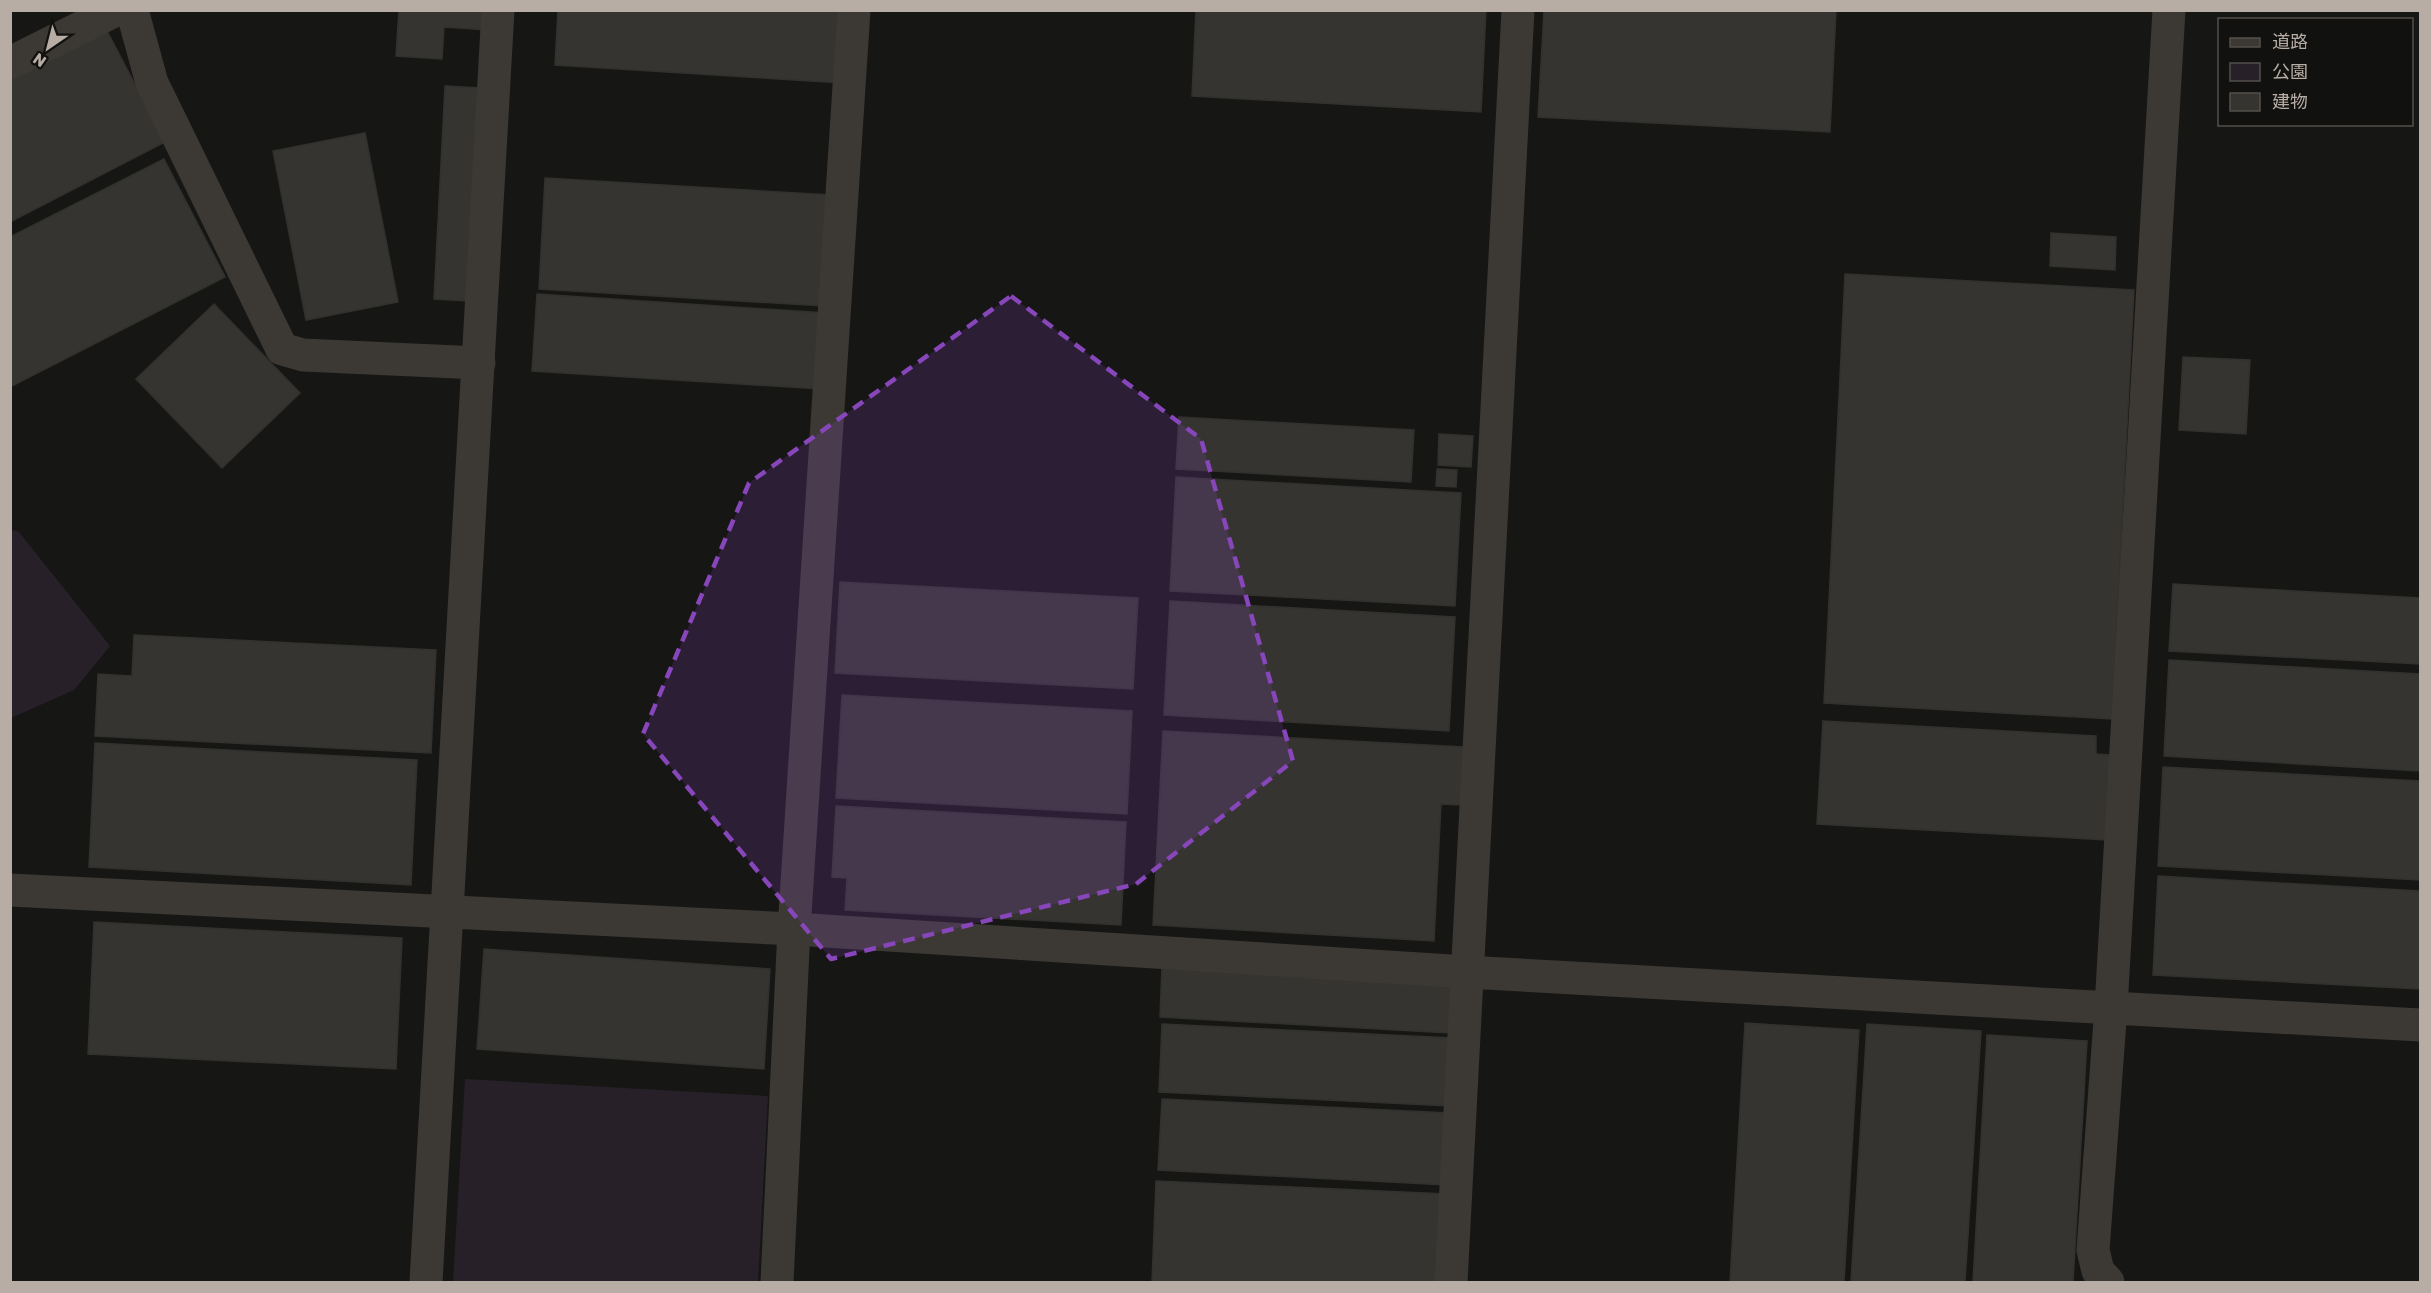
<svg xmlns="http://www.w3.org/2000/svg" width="2431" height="1293" font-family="Rubik,'Noto Sans JP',sans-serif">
  <rect width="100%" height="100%" fill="#161614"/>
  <g fill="#272029">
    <path d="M11,530L18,531L110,646L74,690L11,718Z"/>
    <path d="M465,1079L768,1096L758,1282H453Z"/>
  </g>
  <g fill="#353431" stroke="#32312e" stroke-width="1.5">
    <path d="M399,10H489L488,30L444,27L442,59L396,56Z"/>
    <path d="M558,10H847L843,83L555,65Z"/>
    <path d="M1196,10H1486L1481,112L1192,96Z"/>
    <path d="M1544,10H1836L1830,132L1538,117Z"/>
    <path d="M105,27L165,142L10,222V76Z"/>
    <path d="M445,86L480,88L469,301L434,299Z"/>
    <path d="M365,133L398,302L306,320L273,151Z"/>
    <path d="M164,159L225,277L10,387V237Z"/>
    <path d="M545,178L831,195L825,306L539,289Z"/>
    <path d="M2051,233L2116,237L2115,270L2050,266Z"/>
    <path d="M1845,274L2134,290L2112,719L1824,703Z"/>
    <path d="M537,294L826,313L821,389L532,371Z"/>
    <path d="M214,304L300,393L222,468L136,379Z"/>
    <path d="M2183,357L2250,360L2246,434L2179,430Z"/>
    <path d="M1179,417L1414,430L1411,482L1176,469Z"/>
    <path d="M1439,434L1473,436L1471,467L1438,465Z"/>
    <path d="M1437,469L1457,470L1456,487L1436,486Z"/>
    <path d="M1176,477L1461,493L1455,606L1170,591Z"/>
    <path d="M840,582L1138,598L1133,689L835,673Z"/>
    <path d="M2173,584L2420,598V664L2169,651Z"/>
    <path d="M1170,601L1455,617L1449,731L1164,715Z"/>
    <path d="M134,635L436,650L431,753L95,736L98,674L132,676Z"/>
    <path d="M2169,660L2420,674V771L2164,756Z"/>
    <path d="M842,695L1132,711L1127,814L836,798Z"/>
    <path d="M1823,721L2096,736V754L2111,755L2107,840L1817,824Z"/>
    <path d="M1163,731L1464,747L1461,805L1441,804L1434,941L1153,925Z"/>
    <path d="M95,743L417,760L411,885L89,867Z"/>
    <path d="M2163,767L2420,781V880L2158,866Z"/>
    <path d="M836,806L1126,822L1121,925L845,910L847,878L832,877Z"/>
    <path d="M2158,876L2420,891V989L2153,975Z"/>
    <path d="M94,922L402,938L396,1069L88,1054Z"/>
    <path d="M484,949L770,969L764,1069L477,1049Z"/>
    <path d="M1162,966L1452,981L1450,1033L1160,1017Z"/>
    <path d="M1745,1023L1859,1030L1844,1282H1730Z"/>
    <path d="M1162,1024L1453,1038L1450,1106L1159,1092Z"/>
    <path d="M1867,1024L1981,1031L1965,1282H1851Z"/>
    <path d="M1987,1035L2087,1041L2073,1282H1973Z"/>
    <path d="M1162,1099L1449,1113L1446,1185L1158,1170Z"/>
    <path d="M1156,1181L1447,1194L1443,1282H1152Z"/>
  </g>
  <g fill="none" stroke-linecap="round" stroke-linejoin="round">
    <g stroke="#3c3935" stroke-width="33">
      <path d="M132,10L152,83L282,349L303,355L479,363"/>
      <path d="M10,63L116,10"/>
      <path d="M10,890L794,929L1467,972L2420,1025"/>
      <path d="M426,1282L498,10"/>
      <path d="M777,1282L794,929L854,10"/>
      <path d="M1451,1282L1518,10"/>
      <path d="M2108,1282L2098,1271L2093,1250L2111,1007L2169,10"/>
    </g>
  </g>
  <path fill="#8746ba" fill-opacity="0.2" stroke="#8746ba" stroke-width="4.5" stroke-dasharray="12 8" stroke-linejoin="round" d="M1011,296L1201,439L1293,761L1136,884L831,959L643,734L749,483Z"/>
  <rect width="2431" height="1293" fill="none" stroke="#b8ada5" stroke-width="24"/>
  <rect x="2218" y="18" width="195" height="108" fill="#11110f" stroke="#544f4b" stroke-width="1.5"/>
  <rect x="2230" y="38" width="30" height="9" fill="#3c3935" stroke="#544f4b" stroke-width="1.5"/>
  <text x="2272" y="48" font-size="18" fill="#b8ada5">道路</text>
  <rect x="2230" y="63" width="30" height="18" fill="#272029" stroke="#544f4b" stroke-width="1.5"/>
  <text x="2272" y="78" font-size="18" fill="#b8ada5">公園</text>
  <rect x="2230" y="93" width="30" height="18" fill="#353431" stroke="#544f4b" stroke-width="1.5"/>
  <text x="2272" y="108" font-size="18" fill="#b8ada5">建物</text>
  <g transform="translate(48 48) rotate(215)" stroke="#11110f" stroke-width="4.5" paint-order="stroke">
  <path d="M0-4.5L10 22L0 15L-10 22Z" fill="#b8ada5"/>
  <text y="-9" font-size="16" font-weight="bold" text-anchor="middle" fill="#b8ada5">N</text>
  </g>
</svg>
